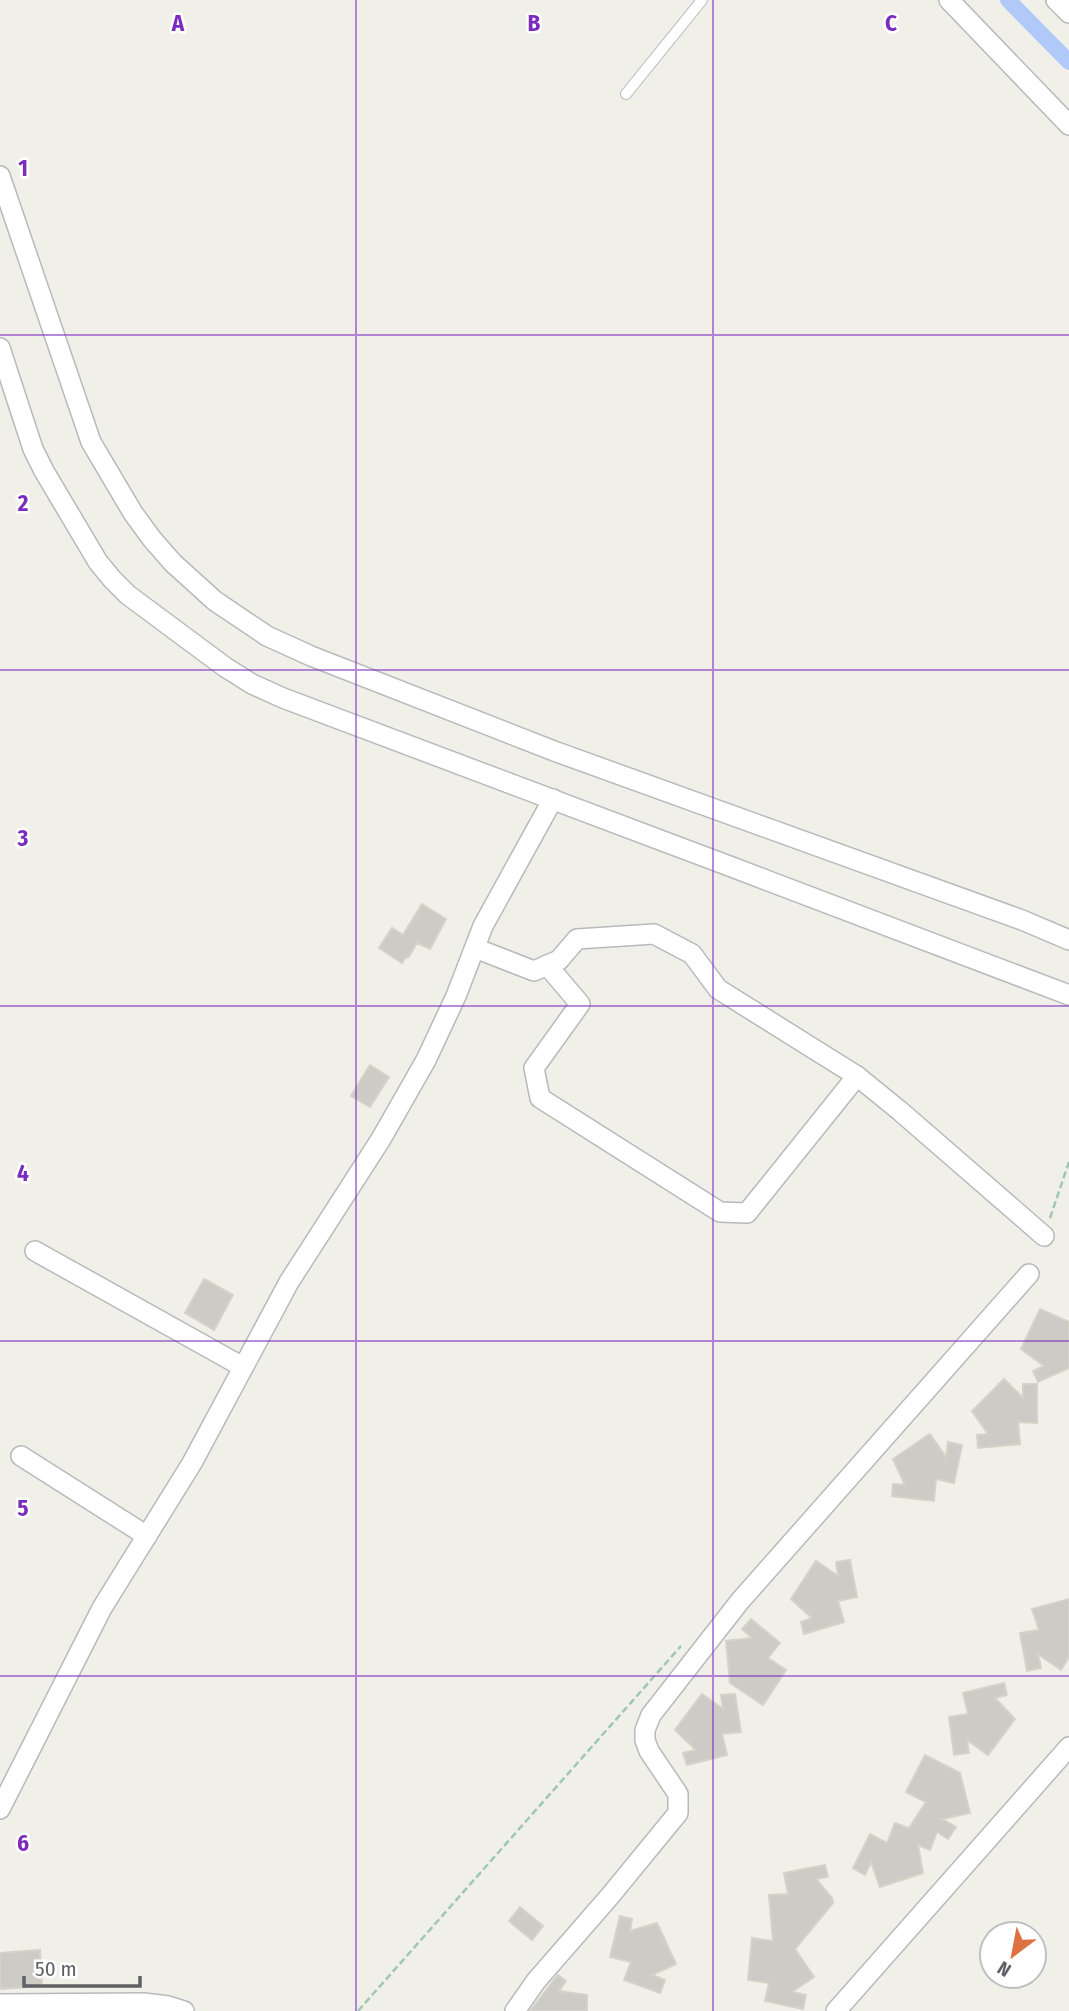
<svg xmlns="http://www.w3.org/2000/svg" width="1069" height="2011" font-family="'Fira Sans Condensed',sans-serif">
  <rect width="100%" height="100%" fill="#f0f0e8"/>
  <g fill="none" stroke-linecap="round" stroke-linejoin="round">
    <path stroke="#b0c9f9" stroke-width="16" d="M1008,0L1069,62"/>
  </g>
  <g fill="#cccbc5" stroke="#d5d3c7" stroke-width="2">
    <path d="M422,904L446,919L430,949L417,943L408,958L406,957L402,963L379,948L392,928L403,935Z"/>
    <path d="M370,1065L389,1077L370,1107L351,1096Z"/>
    <path d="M204,1279L233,1295L214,1330L185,1313Z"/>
    <path d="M1040,1309L1069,1322V1368L1038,1382L1033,1371L1044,1366L1021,1349Z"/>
    <path d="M1004,1379L1023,1398V1384H1037V1423L1018,1422L1020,1444L978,1448L977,1435L988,1434L972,1411Z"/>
    <path d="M930,1434L946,1457L948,1442L962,1445L954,1483L936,1479L934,1501L892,1496L893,1484L905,1485L893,1459Z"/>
    <path d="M850,1560L857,1597L838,1601L844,1622L804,1634L801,1622L812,1618L791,1599L816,1561L838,1576L836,1562Z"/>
    <path d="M1069,1599V1657L1061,1670L1038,1654L1041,1668L1027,1671L1020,1633L1039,1630L1032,1609Z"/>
    <path d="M751,1619L780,1643L768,1658L786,1670L763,1705L730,1683L726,1641L752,1638L742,1629Z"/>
    <path d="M1004,1683L1007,1695L995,1698L1015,1719L988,1755L967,1740L969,1753L954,1755L949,1717L968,1714L963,1693Z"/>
    <path d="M702,1694L723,1709L721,1695L735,1694L741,1732L722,1734L727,1755L687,1765L683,1753L696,1750L675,1730Z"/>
    <path d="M925,1755L960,1773L970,1813L942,1819L956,1827L948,1839L937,1832L930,1850L918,1845L923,1873L880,1887L871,1862L865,1875L853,1868L870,1834L887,1843L895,1823L909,1828L926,1802L906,1792Z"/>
    <path d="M825,1865L828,1877L816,1879L832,1898L833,1903L795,1949L814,1977L792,1992L806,1995L803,2009L765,2001L769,1983L748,1980L752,1938L773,1941L769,1895L788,1894L784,1873Z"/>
    <path d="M520,1907L543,1926L532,1940L509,1921Z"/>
    <path d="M620,1916L632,1919L630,1931L657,1923L676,1964L652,1975L665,1980L660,1993L624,1980L631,1962L610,1957Z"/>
    <path d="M40,1950L42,1986L0,1989V1953Z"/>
    <path d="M558,1975L566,1981L559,1991L587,1995V2011H530Z"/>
  </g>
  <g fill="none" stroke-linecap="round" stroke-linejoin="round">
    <g stroke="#b8b9bd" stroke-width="12">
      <path id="service" d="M626,94L702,0"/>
    </g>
    <g stroke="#b8b9bd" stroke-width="22">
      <g id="minor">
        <path d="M949,0L1069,125"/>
        <path d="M1056,0L1069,13"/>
        <path d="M0,176L91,442L133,513L152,539L173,563L215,601L267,636L311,656L554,751L1022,920L1069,940"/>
        <path d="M0,348L33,449L44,471L98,562L112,579L128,595L225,667L252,684L283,698C544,798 808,894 1069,995"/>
        <path d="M475,948L534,971L559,960L577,939L654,934L692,954L718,989L857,1076L900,1111L1044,1236"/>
        <path d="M547,965L580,1004L534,1068L540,1098L720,1212L747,1213L857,1076"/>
        <path d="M35,1251L243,1367"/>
        <path d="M21,1456L147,1536"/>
        <path d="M0,1809L102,1608L192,1463L289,1282L381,1139L426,1060L456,996L483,926L553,799"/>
        <path d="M0,2004L144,2003L168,2006L184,2011"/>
        <path d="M515,2011L536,1981L610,1896L678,1813V1794L649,1751L645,1740V1730L651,1715L740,1601L1029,1274"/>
        <path d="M836,2011L1069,1747"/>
      </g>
    </g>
    <g stroke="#a0c6b4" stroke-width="2.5" stroke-dasharray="7 3.5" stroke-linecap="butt">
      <path d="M1050,1218L1069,1162"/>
      <path d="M358,2011L681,1646"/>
    </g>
    <use href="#service" stroke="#fff" stroke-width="10"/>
    <use href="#minor" stroke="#fff" stroke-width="19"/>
  </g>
  <path fill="none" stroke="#7b2cbf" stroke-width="2" stroke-opacity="0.55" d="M356,0V2011M713,0V2011M0,335H1069M0,670H1069M0,1006H1069M0,1341H1069M0,1676H1069"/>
  <g font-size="23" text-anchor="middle" font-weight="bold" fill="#7b2cbf" stroke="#fff" stroke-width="5" stroke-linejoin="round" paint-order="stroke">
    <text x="178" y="31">A</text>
    <text x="534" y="31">B</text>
    <text x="891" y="31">C</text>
    <text x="23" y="176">1</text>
    <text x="23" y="511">2</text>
    <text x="23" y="846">3</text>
    <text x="23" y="1181">4</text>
    <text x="23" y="1516">5</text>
    <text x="23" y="1851">6</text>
  </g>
  <g transform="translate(1013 1955) rotate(212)"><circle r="33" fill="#ffffff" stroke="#bfc0c2" stroke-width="2"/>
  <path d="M0-5L12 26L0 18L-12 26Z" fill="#dd7142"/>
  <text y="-10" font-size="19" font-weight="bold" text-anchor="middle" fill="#606167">N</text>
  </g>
  <path d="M24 1976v10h116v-10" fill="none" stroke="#606167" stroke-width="3.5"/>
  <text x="35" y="1976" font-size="21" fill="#606167" stroke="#ffffff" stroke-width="5" paint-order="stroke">50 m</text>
</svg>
